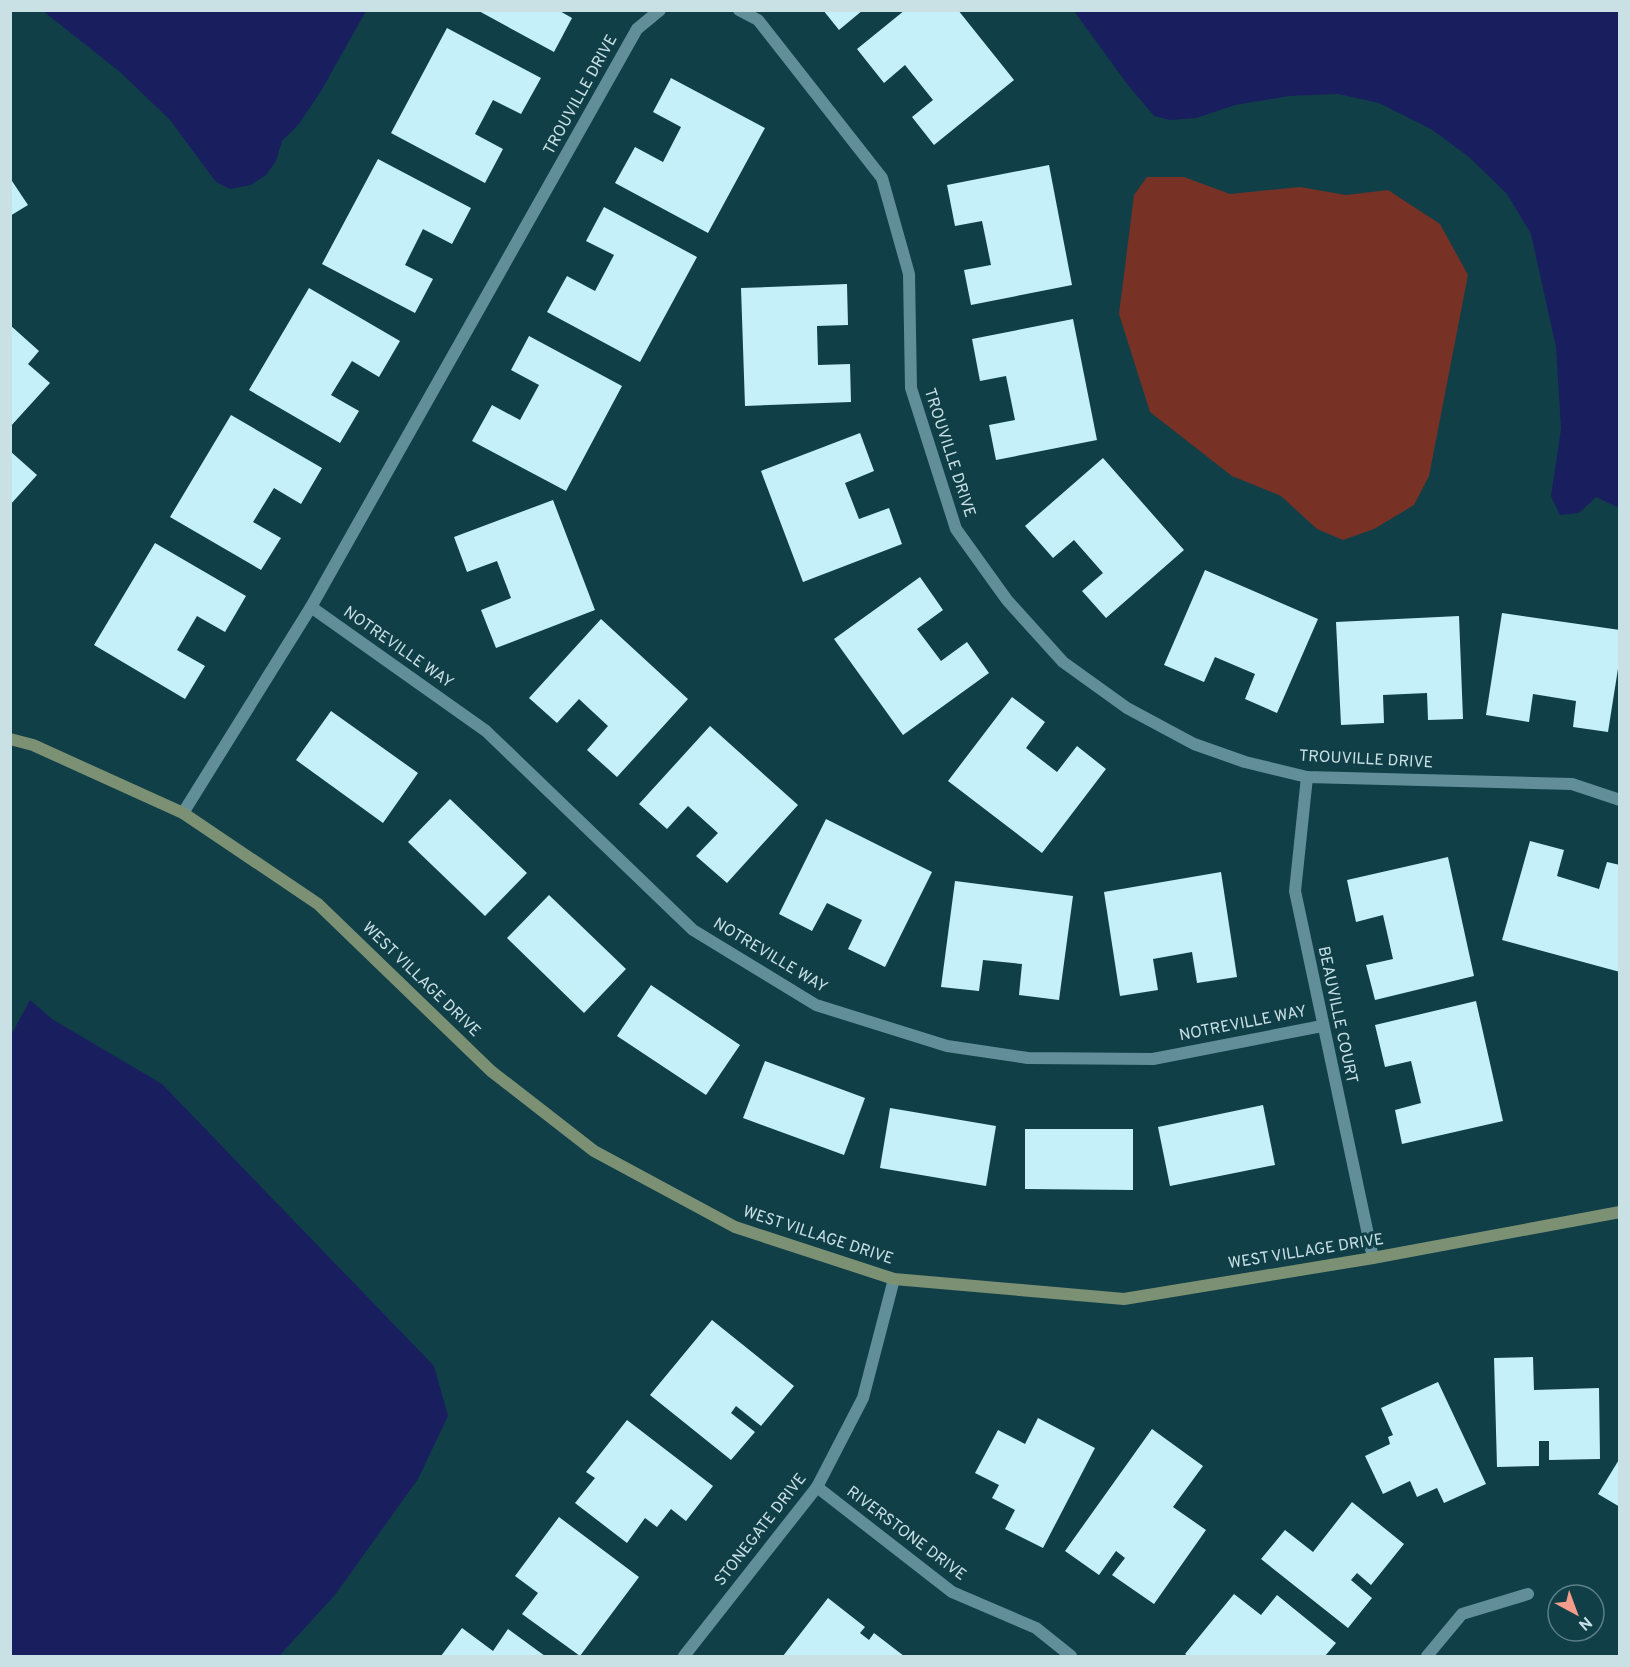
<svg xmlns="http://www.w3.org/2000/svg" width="1630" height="1667" font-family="Overpass,sans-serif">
  <rect width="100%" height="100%" fill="#103f48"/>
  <path fill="#773225" d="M1147,177H1184L1230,194L1300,187L1346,195L1388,190L1440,224L1468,275L1429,476L1414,505L1374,529L1343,540L1317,529L1281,496L1232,476L1150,412L1119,314L1134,195Z"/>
  <g fill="#191f5e">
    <path d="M43,11H366L321,91L299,124L282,141L276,161L266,175L251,185L230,189L216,182L170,120L120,72Z"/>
    <path d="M1074,11H1619V508L1596,497L1579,513L1560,515L1551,496L1561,429L1556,347L1531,234L1507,194L1469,157L1431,129L1379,103L1338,94L1289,96L1235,105L1196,118L1170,120L1154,116L1127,84Z"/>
    <path d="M30,1000L52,1019L162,1084L434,1366L448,1416L418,1479L335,1595L279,1656H11L10,1037Z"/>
  </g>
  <g fill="#c6f0f9">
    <path d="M477,10H558L572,18L554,52Z"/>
    <path d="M823,10H863L839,30Z"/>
    <path d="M905,10H958L1014,80L934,145L912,117L933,100L905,65L884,83L857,49Z"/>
    <path d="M447,28L541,78L521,114L493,100L475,134L503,149L485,183L391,133Z"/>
    <path d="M671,78L765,128L708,233L615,183L635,147L663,162L681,127L653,112Z"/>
    <path d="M378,159L471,208L452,244L423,229L405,265L433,279L415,313L322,264Z"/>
    <path d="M1049,165L1072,285L971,305L964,270L991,265L982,221L955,226L947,185Z"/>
    <path d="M10,178L28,205L10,216Z"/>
    <path d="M604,207L697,257L640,362L547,312L567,276L595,291L614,255L586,241Z"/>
    <path d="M847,284L848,325L817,326L818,365L850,364L851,402L745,406L741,288Z"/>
    <path d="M309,288L400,341L379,377L352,361L331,395L359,411L340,443L249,390Z"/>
    <path d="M1073,319L1097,440L996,460L989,425L1015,420L1006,376L980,381L972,339Z"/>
    <path d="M10,325L39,351L28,364L50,383L10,427Z"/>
    <path d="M529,336L622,386L566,491L472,441L492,405L520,420L539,385L511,370Z"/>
    <path d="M231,415L322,468L301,504L274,488L253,522L281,538L261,570L170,517Z"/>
    <path d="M860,433L874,471L845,483L859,519L889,508L902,544L803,582L761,471Z"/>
    <path d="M10,451L37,475L10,505Z"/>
    <path d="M1103,458L1184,550L1106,618L1082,591L1103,573L1074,540L1053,558L1025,526Z"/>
    <path d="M553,500L595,610L496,648L481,610L511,598L497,561L467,572L454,537Z"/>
    <path d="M155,543L246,596L225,632L197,616L177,650L205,666L185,699L94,645Z"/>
    <path d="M1205,570L1318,619L1277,713L1245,699L1255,674L1215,657L1204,682L1164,665Z"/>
    <path d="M920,577L943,610L917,629L941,661L967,642L989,673L903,735L834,639Z"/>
    <path d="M1502,613L1620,630V656L1608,732L1573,727L1576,701L1533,694L1529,722L1486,715Z"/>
    <path d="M1459,616L1463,719L1428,720L1427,693L1383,695L1384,723L1341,725L1336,622Z"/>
    <path d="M601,619L688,699L617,777L587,750L608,726L579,699L557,723L529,698Z"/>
    <path d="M1012,697L1045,722L1026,748L1057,772L1077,746L1106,769L1042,853L948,781Z"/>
    <path d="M331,711L418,773L383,823L296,760Z"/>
    <path d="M710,726L798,805L727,883L696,856L718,833L688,806L667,829L639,804Z"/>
    <path d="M450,799L527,873L485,916L408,842Z"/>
    <path d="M826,819L932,872L885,967L848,949L862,920L827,903L812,931L779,914Z"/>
    <path d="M1530,841L1564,850L1557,876L1599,889L1607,862L1620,865V972L1502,940Z"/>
    <path d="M1448,857L1474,976L1375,1000L1366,965L1393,959L1383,915L1356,922L1347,880Z"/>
    <path d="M1221,872L1237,977L1197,983L1192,952L1153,959L1158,990L1120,996L1104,892Z"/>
    <path d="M955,881L1073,896L1059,1000L1019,995L1022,964L983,960L979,991L941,987Z"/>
    <path d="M549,895L626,969L584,1013L507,938Z"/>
    <path d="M651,985L740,1045L706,1095L617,1036Z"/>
    <path d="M1476,1001L1503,1121L1402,1144L1395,1110L1421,1103L1411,1061L1385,1067L1375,1025Z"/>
    <path d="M765,1061L865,1098L844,1155L743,1118Z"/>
    <path d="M1263,1105L1275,1165L1170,1186L1158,1127Z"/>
    <path d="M890,1108L996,1126L986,1186L880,1168Z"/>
    <path d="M1025,1129H1133V1190L1025,1189Z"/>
    <path d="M712,1320L794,1386L761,1426L736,1406L731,1413L755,1432L731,1460L650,1395Z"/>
    <path d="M1533,1357L1534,1390L1599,1388L1600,1459L1549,1460V1441H1539V1466L1497,1467L1494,1358Z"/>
    <path d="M1438,1382L1486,1484L1444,1503L1437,1488L1417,1497L1410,1481L1383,1494L1365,1456L1390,1444L1388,1437L1393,1435L1381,1408Z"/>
    <path d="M1038,1418L1095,1448L1043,1548L1005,1529L1015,1510L992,1498L999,1485L975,1473L998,1430L1025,1444Z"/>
    <path d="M627,1420L713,1486L686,1521L671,1509L657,1527L645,1518L627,1543L575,1503L595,1478L586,1472Z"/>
    <path d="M1152,1429L1203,1466L1173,1507L1206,1530L1154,1604L1112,1575L1125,1558L1116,1551L1099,1575L1065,1551Z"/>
    <path d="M1620,1458V1507L1598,1494Z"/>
    <path d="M1352,1502L1404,1544L1371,1585L1357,1573L1351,1580L1372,1598L1348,1628L1261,1559L1285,1530L1313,1552Z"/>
    <path d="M559,1517L639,1577L580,1656L522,1614L538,1593L515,1576Z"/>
    <path d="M1234,1594L1261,1615L1277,1595L1336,1643L1325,1656H1188L1185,1654Z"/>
    <path d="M828,1598L865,1627L860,1633L869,1640L874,1633L904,1656H783Z"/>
    <path d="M462,1628L493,1651L508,1629L545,1656H441Z"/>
  </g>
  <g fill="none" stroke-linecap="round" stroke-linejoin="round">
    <g stroke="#618e98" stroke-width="12">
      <path d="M739,10L758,20L882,178L909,274L911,388L956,529L1007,600L1063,662L1127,708L1194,744L1245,762L1307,777L1572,784L1620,800"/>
      <path d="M311,607L486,731L693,930L816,1005L947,1046L1028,1058L1153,1059L1322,1026"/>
      <path d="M1307,777L1295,891L1373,1258"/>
      <path d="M183,813L311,607L637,29L660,10"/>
      <path d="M817,1487L952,1592L1036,1628L1071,1656"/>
      <path d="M684,1656L817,1487L863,1398L894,1279"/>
      <path d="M1427,1656L1462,1614L1528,1594"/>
    </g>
    <path stroke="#7c9174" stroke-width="12" d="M10,739L33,745L183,813L318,904L491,1071L594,1151L735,1227L894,1279L1124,1299L1373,1258L1620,1212"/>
  </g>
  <g text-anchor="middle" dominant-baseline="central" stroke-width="6" stroke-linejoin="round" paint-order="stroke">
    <g font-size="16" fill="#c9e0e5" stroke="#103f48">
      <text transform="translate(581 95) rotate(-61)">TROUVILLE DRIVE</text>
      <text transform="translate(949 453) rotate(72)">TROUVILLE DRIVE</text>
      <text transform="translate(398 648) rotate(35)">NOTREVILLE WAY</text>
      <text transform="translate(1366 760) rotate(3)">TROUVILLE DRIVE</text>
      <text transform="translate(770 956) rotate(31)">NOTREVILLE WAY</text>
      <text transform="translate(421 980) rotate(44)">WEST VILLAGE DRIVE</text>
      <text transform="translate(1337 1015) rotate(78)">BEAUVILLE COURT</text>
      <text transform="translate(1243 1024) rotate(-11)">NOTREVILLE WAY</text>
      <text transform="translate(818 1236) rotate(18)">WEST VILLAGE DRIVE</text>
      <text transform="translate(1306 1252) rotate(-9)">WEST VILLAGE DRIVE</text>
      <text transform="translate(761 1530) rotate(-52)">STONEGATE DRIVE</text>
      <text transform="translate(906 1534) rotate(37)">RIVERSTONE DRIVE</text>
    </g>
  </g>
  <rect width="1630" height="1667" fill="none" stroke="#c9e0e5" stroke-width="24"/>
  <g transform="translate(1576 1613) rotate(139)"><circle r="28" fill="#103f48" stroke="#5a7f87" stroke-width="1.5"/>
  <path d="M0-4.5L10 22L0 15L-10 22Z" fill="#f49d8b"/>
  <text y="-9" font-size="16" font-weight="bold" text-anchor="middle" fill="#c9e0e5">N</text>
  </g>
</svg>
